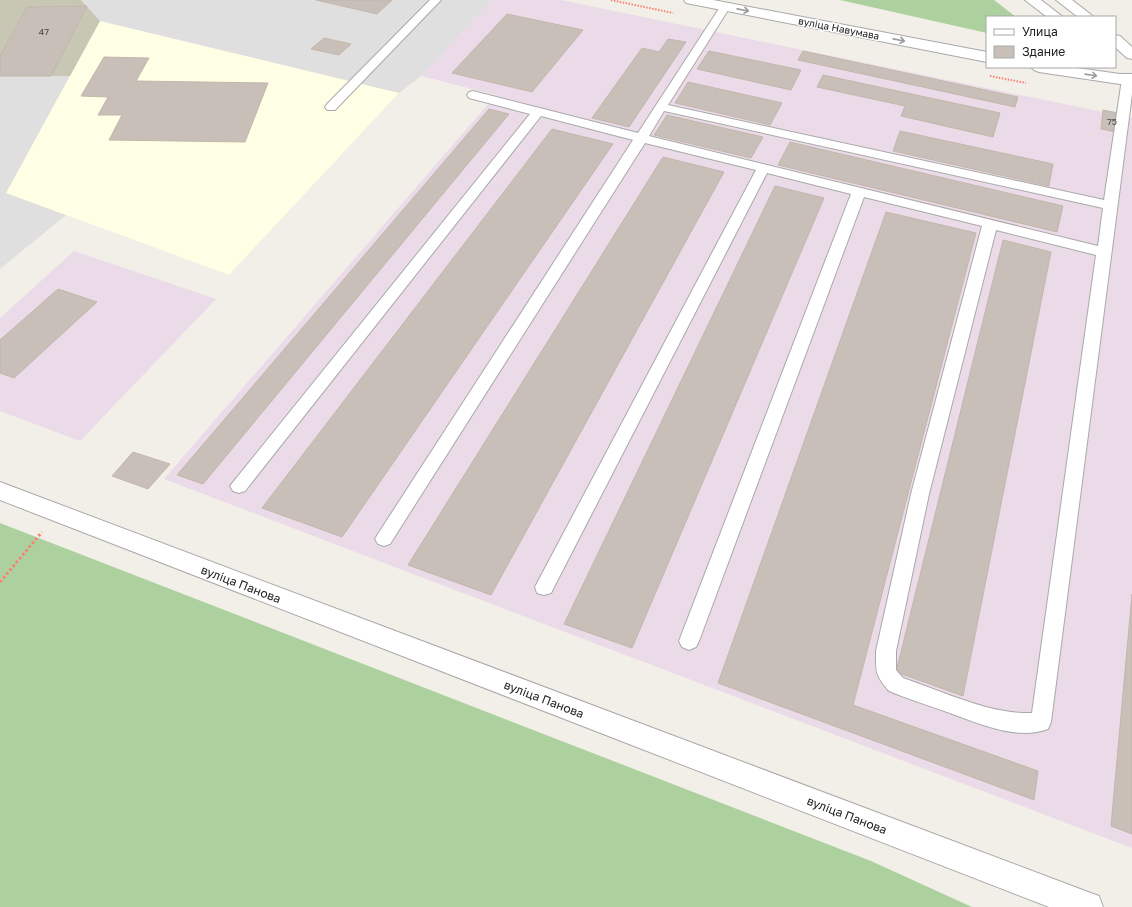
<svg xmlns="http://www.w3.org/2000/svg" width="1132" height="907" font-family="'Golos Text',sans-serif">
  <rect width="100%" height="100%" fill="#f2efe9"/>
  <path fill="#e0dfdf" d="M81,0H493L421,76L399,93L229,275L66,215L0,269V76H70L100,21Z"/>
  <g fill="#ebdbe8">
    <path d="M493,0H561L1132,118V848L164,479L496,95L421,76Z"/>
    <path d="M74,251L216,299L80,441L0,411V318Z"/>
  </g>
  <path fill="#ffffe5" d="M100,21L399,93L229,275L6,193Z"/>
  <path fill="#c7c7b4" d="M0,0H81L100,21L70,76H0Z"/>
  <g fill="#add19e">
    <path d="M840,0H994L1016,17H987V33Z"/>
    <path d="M0,523L871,861L972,907H0Z"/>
  </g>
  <g fill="#c7bfb8" stroke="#c4b6ab">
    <path d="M316,0H392L377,14Z"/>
    <path d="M87,6L51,76H0V56L27,7Z"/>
    <path d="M507,14L583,30L532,92L452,73Z"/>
    <path d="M324,38L351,44L339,55L311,49Z"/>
    <path d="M668,39L686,42L629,127L592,118L642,48L659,52Z"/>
    <path d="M709,51L801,70L791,90L697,69Z"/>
    <path d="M803,51L1018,97L1015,107L798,60Z"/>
    <path d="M104,57L149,58L136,81L268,83L245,142L109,140L122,115H98L108,97L81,96Z"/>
    <path d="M823,75L1000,113L993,137L901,116L905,106L817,87Z"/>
    <path d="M688,82L782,103L770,125L675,103Z"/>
    <path d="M489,109L509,114L203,484L177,475Z"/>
    <path d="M1103,110L1123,114L1121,133L1101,129Z"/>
    <path d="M667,115L763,137L751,158L654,135Z"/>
    <path d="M552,129L613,144L342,537L262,508Z"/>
    <path d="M900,131L1053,164L1049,186L893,151Z"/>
    <path d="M790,142L1063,206L1057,232L778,165Z"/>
    <path d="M663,157L724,172L491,595L408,565Z"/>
    <path d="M775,186L824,198L632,648L564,624Z"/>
    <path d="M886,212L976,233L853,705L1038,771L1034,800L718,683Z"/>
    <path d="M1003,240L1051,252L963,696L896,672Z"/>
    <path d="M58,289L97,302L14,378L0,373V340Z"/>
    <path d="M133,452L170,464L148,489L112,476Z"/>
    <path d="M1132,594V834L1111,826Z"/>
  </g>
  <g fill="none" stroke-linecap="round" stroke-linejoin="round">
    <g stroke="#a9a9a9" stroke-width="2">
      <g id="lane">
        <path d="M430,0H441L335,110H327L325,107L327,104Z"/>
        <path d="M725,4L730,7L668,105L1104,200L1122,79L1124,76H1132V94L1051,722L1048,729C1016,741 978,723 947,712C928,705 908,699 889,691C875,675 876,672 876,651L911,494L982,226L864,197L699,641L696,647L689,650L682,647L679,641L851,194L767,173L551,593L544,595L537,593L535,587L756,170L645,143L390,544L384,546L378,544L375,539L378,534L633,140L541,116L245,491L239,493L233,491L230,486L530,114L469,98L467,95L469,92L473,91L638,133L720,7ZM664,111L1103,208L1098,246L649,136ZM996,230L1096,255L1032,713C992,715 941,691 903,678L896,670V651L929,494Z"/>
      </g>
    </g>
    <g stroke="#a9a9a9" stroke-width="2">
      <g id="street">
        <path d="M684,0H713L987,52V62L691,4L686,3Z"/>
        <path d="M1025,0H1041L1063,17H1047Z"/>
        <path d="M1056,0H1072L1094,17H1078Z"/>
        <path d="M1115,35L1120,36L1132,47V59L1127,58L1115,47Z"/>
        <path d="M1031,67H1070L1120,74H1132V84H1120L1039,72L1034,70Z"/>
        <path d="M0,482L1088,892L1099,896L1103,907H1049L0,500Z"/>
      </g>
    </g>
    <g stroke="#fa8072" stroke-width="2" stroke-dasharray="1.5 1.5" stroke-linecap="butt">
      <path d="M611,0L673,13"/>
      <path d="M990,76L1026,83"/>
    </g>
    <path stroke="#fa8072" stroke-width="3" stroke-dasharray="2.5 2.5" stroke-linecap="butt" d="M0,582L42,532"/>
    <use href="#lane" fill="#fff" fill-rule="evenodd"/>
    <use href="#street" fill="#fff" fill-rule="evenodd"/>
  </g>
  <defs><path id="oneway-shaft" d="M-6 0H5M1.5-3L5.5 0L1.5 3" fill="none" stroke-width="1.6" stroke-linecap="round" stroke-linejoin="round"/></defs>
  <g stroke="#9c9c9c">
    <use href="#oneway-shaft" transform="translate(743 10) rotate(11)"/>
    <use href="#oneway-shaft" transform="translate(899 40) rotate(11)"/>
    <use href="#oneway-shaft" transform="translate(1091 75) rotate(8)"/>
  </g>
  <g text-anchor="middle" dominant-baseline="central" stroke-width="3" stroke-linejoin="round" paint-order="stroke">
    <g font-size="9" fill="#4b4948">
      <text x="44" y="31">47</text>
      <text x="1112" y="121">75</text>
    </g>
    <g font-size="10" fill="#222" stroke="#fff">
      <text transform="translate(839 28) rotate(11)">вуліца Навумава</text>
    </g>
    <g font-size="12" fill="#222" stroke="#fff">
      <text transform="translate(241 584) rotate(21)">вуліца Панова</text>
      <text transform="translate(544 699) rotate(21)">вуліца Панова</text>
      <text transform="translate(847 815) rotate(21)">вуліца Панова</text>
    </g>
  </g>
  <rect x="986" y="16" width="130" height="52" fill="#ffffff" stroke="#a7a7a7"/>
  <rect x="994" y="29" width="20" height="6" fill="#ffffff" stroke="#a7a7a7"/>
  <text x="1022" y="36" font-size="12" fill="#222222">Улица</text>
  <rect x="994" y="46" width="20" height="12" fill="#c7bfb8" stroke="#a7a7a7"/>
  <text x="1022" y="56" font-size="12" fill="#222222">Здание</text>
</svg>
